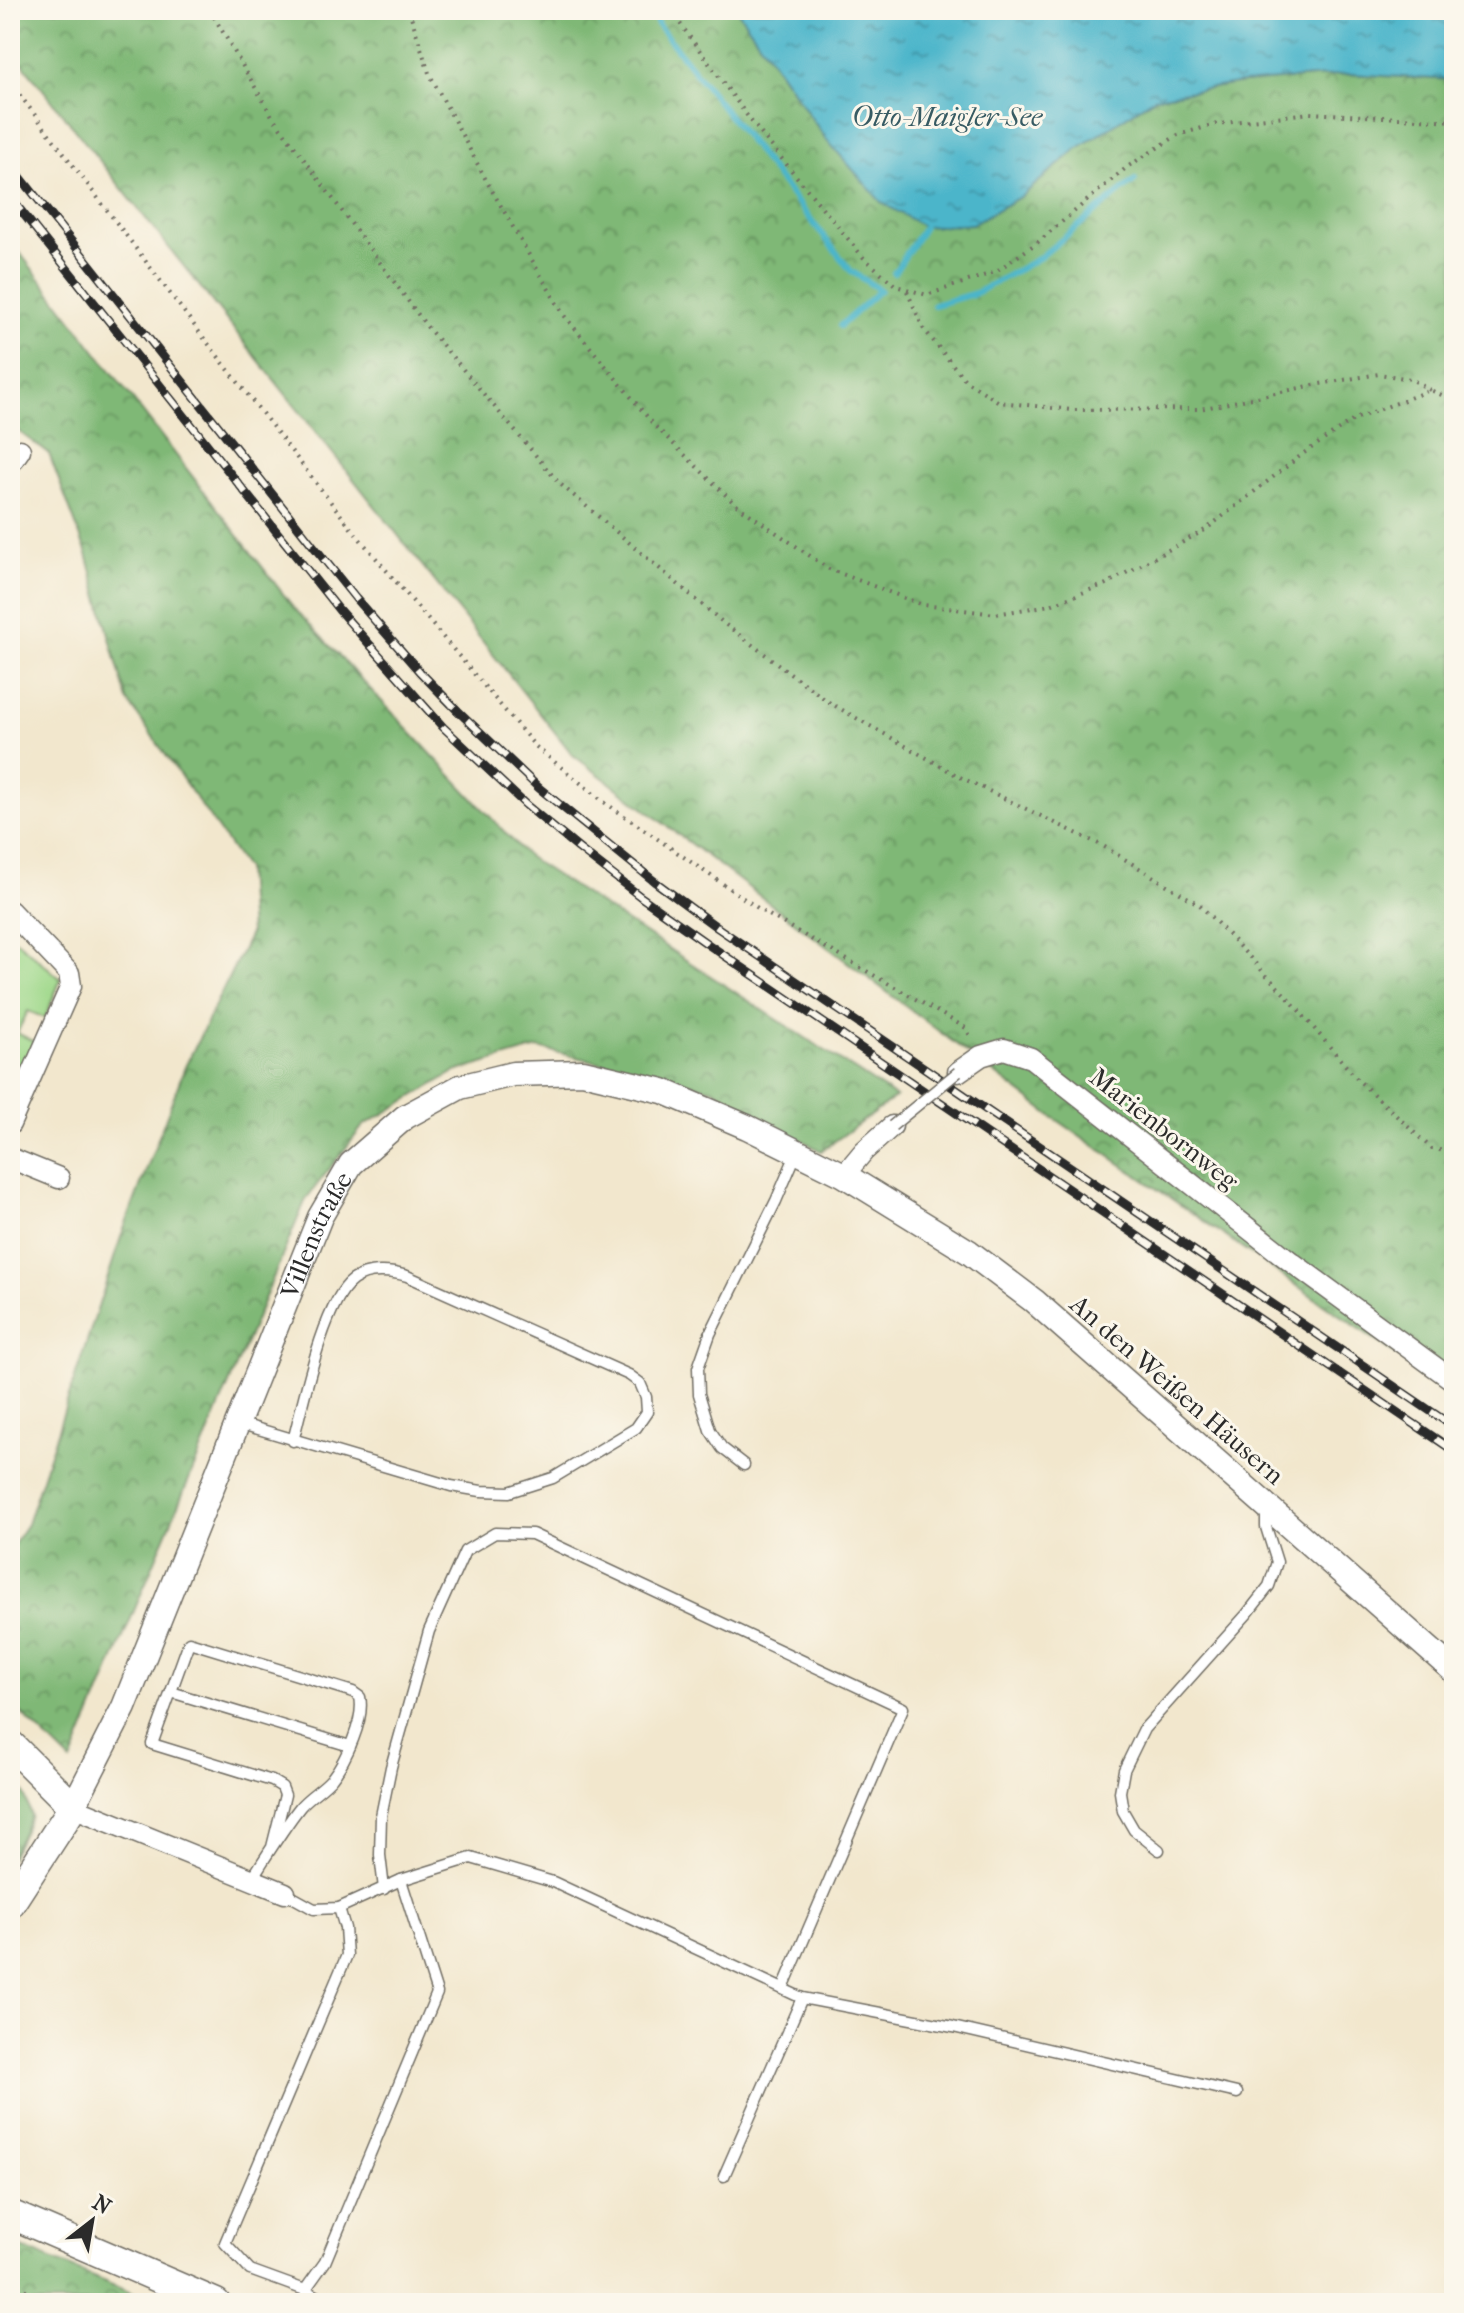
<svg xmlns="http://www.w3.org/2000/svg" width="1464" height="2313" font-family="'IM FELL French Canon',serif">
  <defs>
    <pattern id="forest-crowns" width="20" height="18" patternUnits="userSpaceOnUse" patternTransform="scale(2)"><rect width="20" height="18" fill="#7fb876"/><path d="M2 6a3 3 0 1 1 6 0M12 15a3 3 0 1 1 6 0" fill="none" stroke="#689661"/></pattern>
    <pattern id="water-ripples" width="26" height="14" patternUnits="userSpaceOnUse" patternTransform="scale(2)"><rect width="26" height="14" fill="#4cb5ca"/><path d="M2 4q2-2 4 0t4 0M15 11q2-2 4 0t4 0" fill="none" stroke="#3f93a4"/></pattern>
  </defs>
  <rect width="100%" height="100%" fill="#fbf7ec"/>
  <filter id="ink" filterUnits="userSpaceOnUse"><feTurbulence type="fractalNoise" baseFrequency=".0125" numOctaves="2"/><feDisplacementMap in="SourceGraphic" scale="16" xChannelSelector="R" yChannelSelector="G"/><feConvolveMatrix kernelMatrix="1 2 1 2 8 2 1 2 1" color-interpolation-filters="sRGB"/></filter>
  <filter id="wash" filterUnits="userSpaceOnUse"><feTurbulence type="fractalNoise" baseFrequency=".006" numOctaves="4" result="noise"/><feDisplacementMap in="SourceGraphic" scale="32" xChannelSelector="R" yChannelSelector="G"/><feGaussianBlur stdDeviation="1.8" result="paint"/><feColorMatrix in="noise" values="0 0 0 0 0 0 0 0 0 0 0 0 0 0 0 0 0 1.4 0 .05"/><feComposite in="paint" operator="in"/></filter>
  <g filter="url(#wash)">
    <rect width="100%" height="100%" fill="#f2e7cd"/>
    <path fill="#9fd88a" stroke="#65825a" stroke-width="2" d="M10,935L61,979L45,1018L28,1011L17,1033L35,1042L20,1080L10,1075Z"/>
    <g fill="url(#forest-crowns)" stroke="#557250" stroke-width="2">
      <path d="M10,10H737L826,139L972,224L1023,195L1078,148L1156,97L1243,83L1349,74L1454,80V1394L1050,1115L573,755L10,48Z"/>
      <path d="M10,240L294,608L528,857L896,1097L821,1151L713,1089L538,1048L455,1072L363,1126L306,1199L71,1762L10,1702V1550L27,1524L121,1237L185,1067L250,934L246,869L127,700L87,554L49,454L10,425Z"/>
      <path d="M10,1779L24,1793L31,1816L10,1859Z"/>
      <path d="M10,2243L156,2303H10Z"/>
    </g>
    <path fill="url(#water-ripples)" stroke="#3c707a" stroke-width="2" d="M737,10H1454V80L1349,74L1243,83L1156,97L1078,148L1023,195L972,224L924,227L881,202L826,139Z"/>
    <g fill="none" stroke-linecap="round" stroke-linejoin="round">
      <g stroke="#4cb5ca" stroke-width="6">
        <path d="M652,10L658,25L851,271L880,290L840,326"/>
        <path d="M894,273L924,227"/>
        <path d="M934,305L976,293L1039,258L1135,180"/>
      </g>
    </g>
  </g>
  <g filter="url(#ink)">
    <g fill="none" stroke-linecap="round" stroke-linejoin="round">
      <g stroke="#716d64" stroke-width="13">
        <g id="service">
          <path d="M238,1423L451,1486L481,1491L509,1492L553,1478L636,1428L647,1412L646,1397L640,1383L629,1375L407,1276C391,1271 368,1269 353,1280C324,1301 303,1403 293,1441"/>
          <path d="M744,1465L722,1448L710,1430L699,1394L698,1368L710,1334L776,1201L797,1152"/>
          <path d="M171,1692L350,1746"/>
          <path d="M1159,1850L1134,1830L1123,1811L1120,1792L1124,1770L1144,1729L1247,1614L1269,1586L1277,1562L1266,1527V1511"/>
          <path d="M251,1880C267,1855 282,1830 300,1807C309,1796 323,1789 332,1778C346,1760 365,1719 360,1697L353,1692L189,1642L152,1744L272,1781L282,1787L285,1795L272,1847"/>
          <path d="M384,1889L380,1855L381,1816L391,1767L429,1631L465,1551L495,1533L532,1534L903,1708L783,1988"/>
          <path d="M285,1893L314,1909L339,1908L401,1880L471,1858L553,1882L802,1998L953,2027L1237,2093"/>
          <path d="M339,1908L345,1928L347,1955L225,2243L250,2270L305,2290L325,2262L437,1993L401,1880"/>
          <path d="M724,2176L802,1998"/>
          <path d="M305,2290L330,2303"/>
        </g>
      </g>
      <g stroke="#716d64" stroke-width="23">
        <g id="minor">
          <path d="M10,464L20,450"/>
          <path d="M10,911L69,973L71,986L10,1124"/>
          <path d="M958,1072L981,1056L1004,1049L1031,1058L1290,1261L1454,1381"/>
          <path d="M10,1158L59,1178"/>
          <path d="M844,1175L864,1151L892,1126"/>
          <path d="M73,1807L285,1893"/>
        </g>
      </g>
      <g stroke="#716d64" stroke-width="27">
        <g id="tertiary">
          <path id="s1" d="M73,1807L124,1707L320,1217L351,1164L405,1117L460,1087L513,1074L583,1072L663,1091L747,1127L844,1175L969,1252L1034,1301L1454,1671"/>
        </g>
      </g>
      <g stroke="#716d64" stroke-width="31">
        <g id="secondary">
          <path d="M10,1744L73,1807L10,1904"/>
          <path d="M10,2214L216,2303"/>
        </g>
      </g>
      <g stroke="#716d64" stroke-width="4" stroke-dasharray="2 6" stroke-linecap="butt">
        <path d="M210,10L272,116L428,328L559,483L726,625L830,703L960,777L1103,846L1200,905L1291,1001L1357,1079L1432,1149L1454,1152"/>
        <path d="M409,10L429,73L486,180L563,314L654,425L735,504L829,569L923,605L996,614L1050,605L1106,584L1205,530L1304,453L1355,419L1430,390L1454,400"/>
        <path d="M672,10L676,18L754,125L863,257L896,286L927,295L995,272L1038,242L1127,167L1178,135L1216,124L1310,113L1454,121"/>
        <path d="M10,82L200,333L354,532L535,746L604,802L762,911L966,1028L971,1038"/>
        <path d="M907,291L923,328L965,380L999,402L1072,410L1200,409L1314,385L1379,374L1411,379L1430,390"/>
        <path d="M10,2283L55,2303"/>
      </g>
      <use href="#service" stroke="#fff" stroke-width="10"/>
      <use href="#minor" stroke="#fff" stroke-width="20"/>
      <use href="#tertiary" stroke="#fff" stroke-width="24"/>
      <use href="#secondary" stroke="#fff" stroke-width="28"/>
      <g stroke="#2b2b2b" stroke-width="9">
        <g id="rail">
          <path d="M10,164L311,543L356,599L420,672L458,711L539,788L654,881L718,928L1454,1427"/>
          <path d="M10,197L339,610L443,727L526,805L578,848L641,897L709,945L1454,1451"/>
        </g>
      </g>
      <use href="#rail" stroke="#fbf7ec" stroke-width="6" stroke-dasharray="18" stroke-linecap="butt"/>
      <g stroke="#716d64" stroke-width="13" stroke-linecap="butt">
        <path id="service-bridge" d="M892,1126L958,1072"/>
      </g>
      <use href="#service-bridge" stroke="#fff" stroke-width="10"/>
    </g>
  </g>
  <g text-anchor="middle" dominant-baseline="central" stroke-width="6" stroke-linejoin="round" paint-order="stroke">
    <g font-size="26" fill="#2b2b2b" stroke="#fbf7ec">
      <text transform="translate(1164 1129) rotate(38)">Marienbornweg</text>
      <text stroke="none"><textPath href="#s1" startOffset="622">Villenstraße</textPath></text>
      <text transform="translate(1177 1390) rotate(41)">An den Weißen Häusern</text>
    </g>
    <g font-size="28" font-style="italic" fill="#375b63" stroke="#fbf7ec">
      <text x="947" y="116">Otto-Maigler-See</text>
    </g>
  </g>
  <rect width="1464" height="2313" fill="none" stroke="#fbf7ec" stroke-width="40"/>
  <g transform="translate(92 2221) rotate(31)" stroke="#fbf7ec" stroke-width="6" paint-order="stroke">
  <path d="M0-6L14 30L0 20L-14 30Z" fill="#2b2b2b"/>
  <text y="-12" font-size="22" font-weight="bold" text-anchor="middle" fill="#2b2b2b">N</text>
  </g>
</svg>
